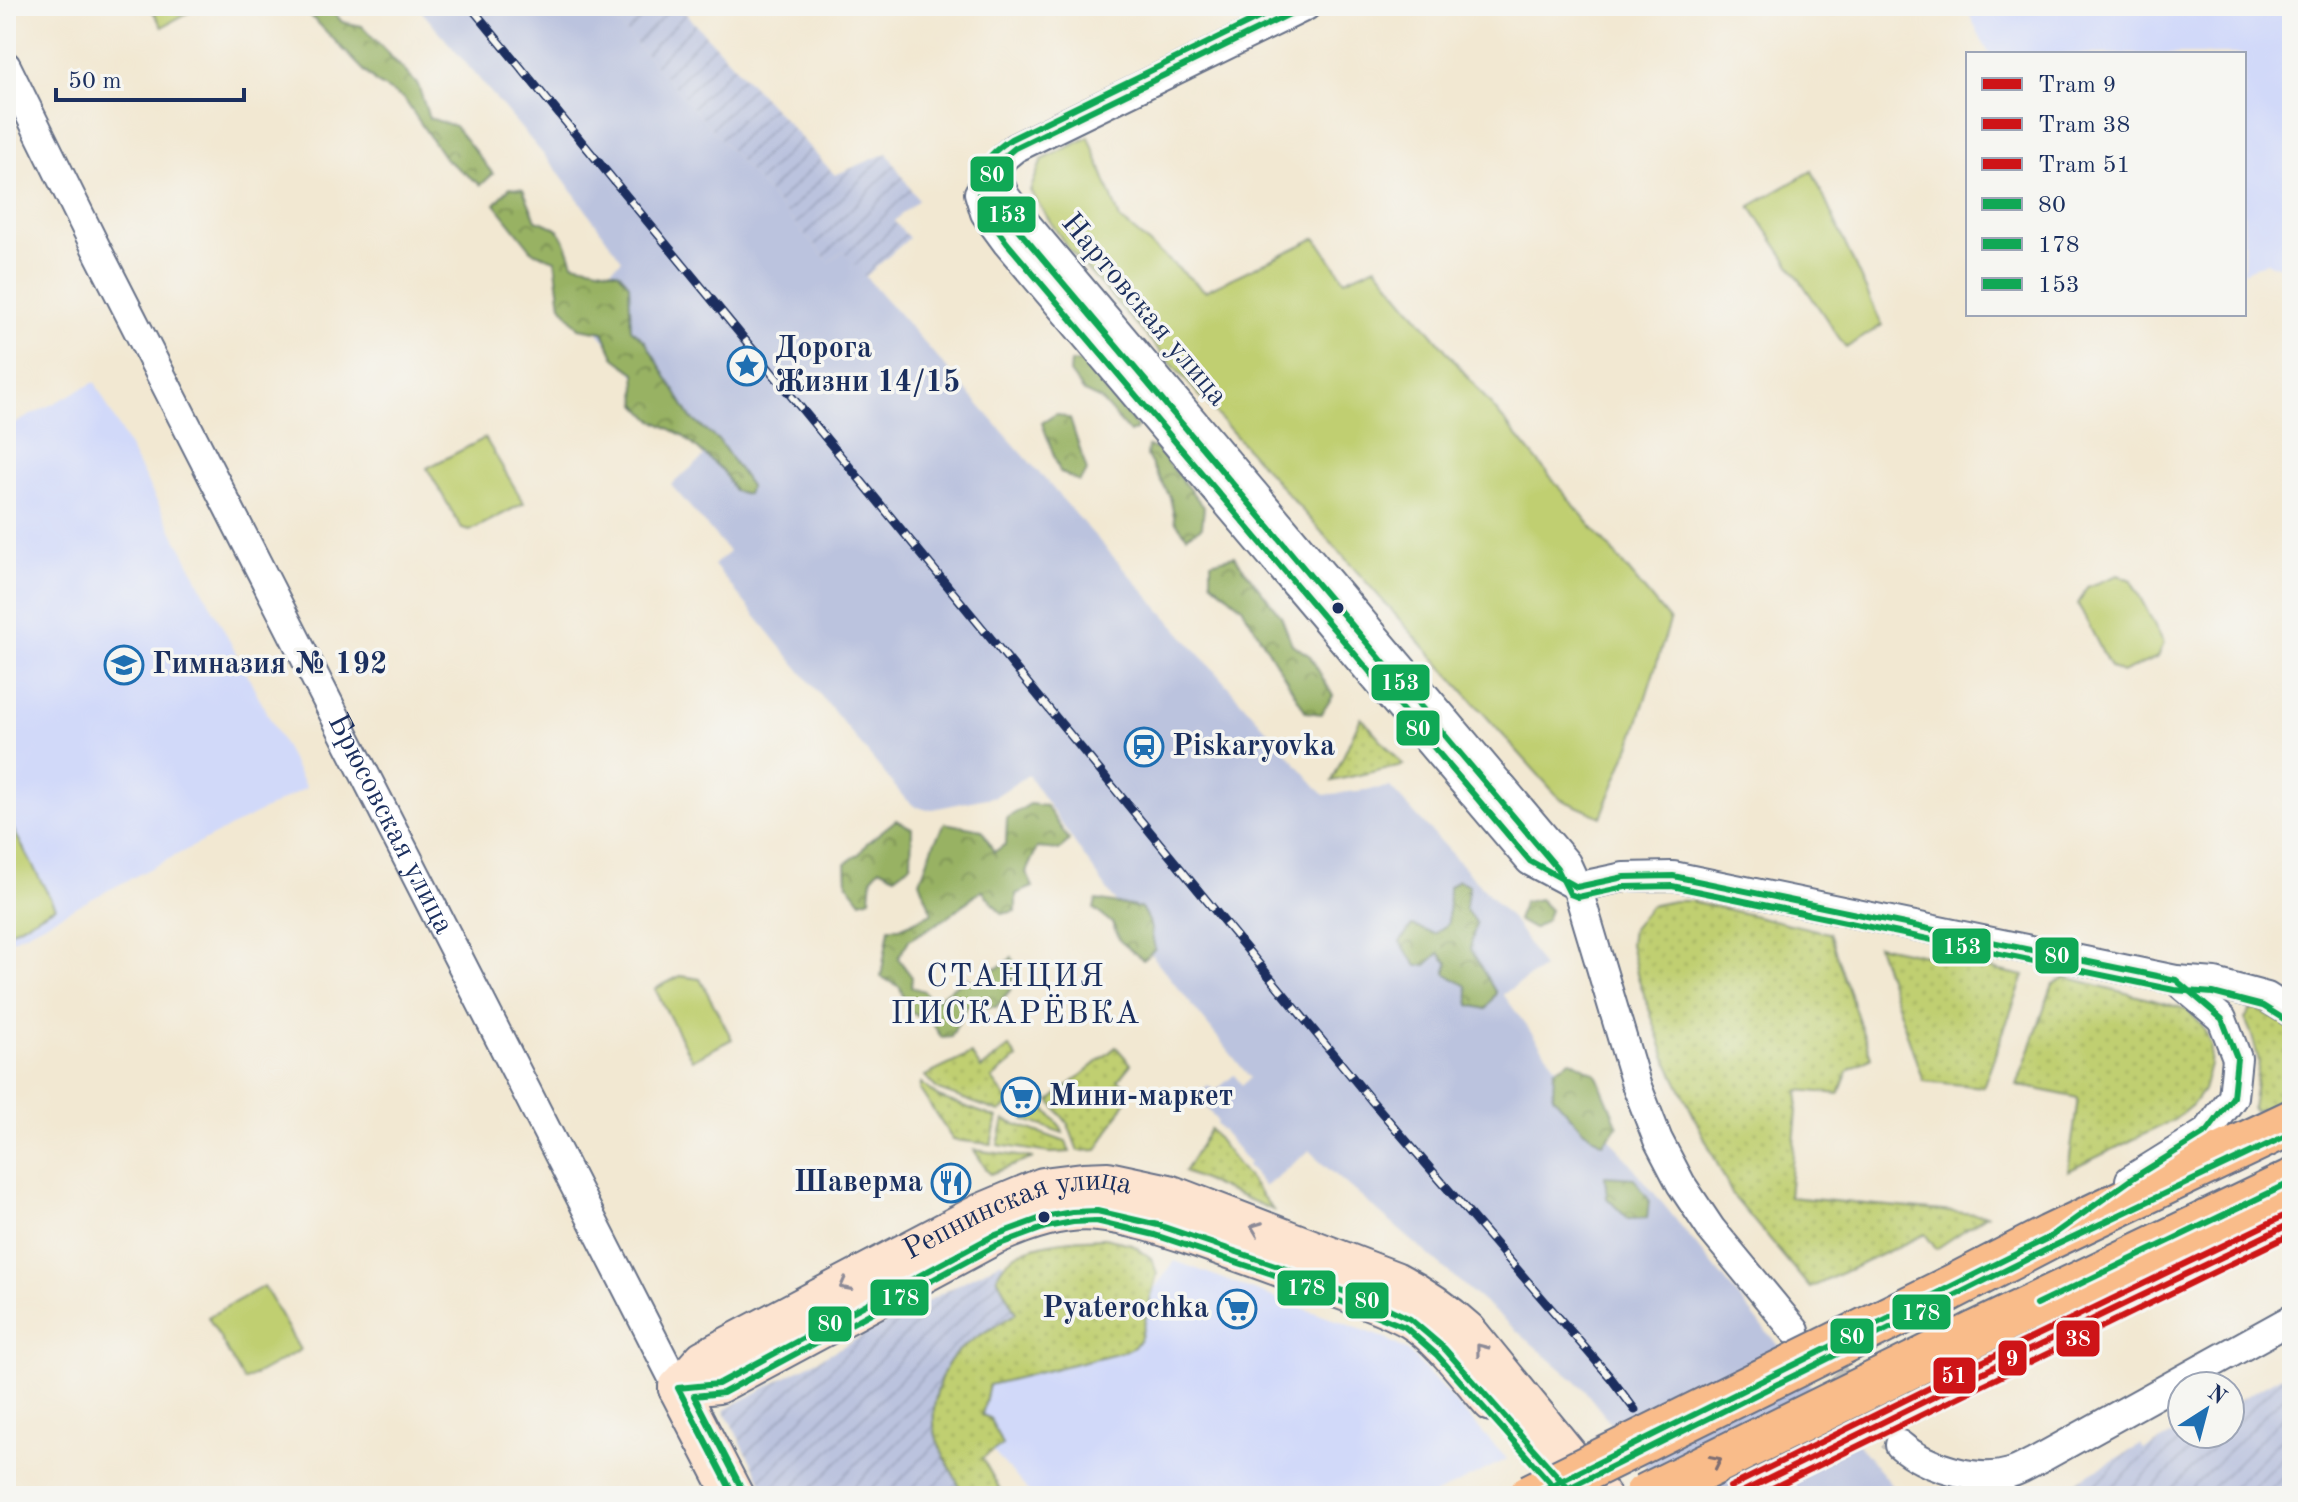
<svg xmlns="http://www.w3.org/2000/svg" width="2298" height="1502" font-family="'Old Standard TT',serif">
  <defs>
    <pattern id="industrial-furrows" width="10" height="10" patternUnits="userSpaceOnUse" patternTransform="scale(2)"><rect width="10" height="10" fill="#bbc3de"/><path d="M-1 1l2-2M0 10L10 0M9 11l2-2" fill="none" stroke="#a0a8c1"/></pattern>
    <pattern id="grass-dots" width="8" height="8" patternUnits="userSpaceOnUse" patternTransform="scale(2)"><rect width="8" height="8" fill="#c0cf71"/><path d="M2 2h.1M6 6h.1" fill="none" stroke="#a4b264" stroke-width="1.8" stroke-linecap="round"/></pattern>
    <pattern id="forest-crowns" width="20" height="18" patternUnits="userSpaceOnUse" patternTransform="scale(2)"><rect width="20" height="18" fill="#98b263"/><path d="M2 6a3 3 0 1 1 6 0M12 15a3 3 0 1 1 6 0" fill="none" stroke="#7b9155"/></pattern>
  </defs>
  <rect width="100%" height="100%" fill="#f6f6f2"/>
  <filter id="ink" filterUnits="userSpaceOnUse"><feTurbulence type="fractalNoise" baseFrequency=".0125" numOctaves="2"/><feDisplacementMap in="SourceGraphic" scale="16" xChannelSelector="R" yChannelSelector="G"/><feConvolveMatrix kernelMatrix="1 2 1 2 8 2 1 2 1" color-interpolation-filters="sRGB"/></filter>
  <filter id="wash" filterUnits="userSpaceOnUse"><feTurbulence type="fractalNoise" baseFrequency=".006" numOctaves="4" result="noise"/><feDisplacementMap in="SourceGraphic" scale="32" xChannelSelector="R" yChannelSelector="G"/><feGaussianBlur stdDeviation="1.8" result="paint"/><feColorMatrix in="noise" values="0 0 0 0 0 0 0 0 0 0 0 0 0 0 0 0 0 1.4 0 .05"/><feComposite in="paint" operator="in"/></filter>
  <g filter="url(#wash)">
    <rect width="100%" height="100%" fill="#f2e8d2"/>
    <g fill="#d1d9f9">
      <path d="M1965,6H2292V264L2284,268L2266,262L2244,272V54H1989Z"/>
      <path d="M95,382L306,788L6,943V428Z"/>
      <path d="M1175,1261L1384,1338L1408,1351L1507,1459L1432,1496H1033L962,1417L972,1376L1144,1302Z"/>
    </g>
    <g fill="url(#industrial-furrows)">
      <path d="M603,6H679L835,175L887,153L918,200L894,221L909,238L865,277L843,251L829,262Z"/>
      <path d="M1002,1261L1031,1312L934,1418L937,1437L964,1496H769L724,1410Z"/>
      <path d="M2292,1370V1496H2050L2141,1445L2144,1450L2182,1430V1434H2230V1405Z"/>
    </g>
    <path fill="#bbc3de" d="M417,6H603L829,262L843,251L1324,795L1390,787L1516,924L1543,968L1503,994L1595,1120L1900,1496H1669L1581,1386L1317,1159L1310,1150L1265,1187L1247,1165L1249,1163L1216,1123L1217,1121L1202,1102L1203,1100L1198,1094L1208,1085L1215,1091L1234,1075L1242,1085L1250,1078L1155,959L1028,775L996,796L928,810L914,806L902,795L714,565L729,552L671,485L704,457L571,301L622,260L560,174Z"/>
    <g fill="url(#grass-dots)" stroke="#6e7f68" stroke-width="2">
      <path d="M1361,717L1403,765L1332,781Z"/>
      <path d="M1674,901H1691L1829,933L1871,1057L1848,1071L1839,1094L1799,1090L1789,1197L1987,1215L1936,1249L1925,1234L1810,1288L1733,1196L1667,1061L1638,977L1630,944L1632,929L1650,906Z"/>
      <path d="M1877,945L2024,976L1983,1087L1923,1081Z"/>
      <path d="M2066,977L2186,1009L2202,1025L2211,1045L2210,1065L2203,1090L2192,1105L2174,1120L2068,1171L2078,1098L2017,1085L2053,984Z"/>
      <path d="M2256,1008L2292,1029V1094C2281,1102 2268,1111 2254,1111L2252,1108L2259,1062L2252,1035L2245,1019L2250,1010Z"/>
      <path d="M1009,1047L1017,1058L992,1079L1010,1103L1000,1112L938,1090L925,1076L971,1054L981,1069Z"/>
      <path d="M1116,1047L1131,1064L1118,1080L1133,1090L1097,1150L1078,1151L1068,1124L1050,1101Z"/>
      <path d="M921,1083L938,1097L997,1118L991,1144L953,1140L920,1090Z"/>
      <path d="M1043,1106L1061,1127L1063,1133L1025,1120Z"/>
      <path d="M1004,1120L1066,1142L1070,1152L1050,1153L998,1145Z"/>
      <path d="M1210,1129L1273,1210L1184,1172Z"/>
      <path d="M974,1150L1033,1158L990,1174Z"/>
      <path d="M1104,1238L1131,1244L1151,1258L1157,1273L1141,1337L1134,1347L1125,1351L989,1385L982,1415L990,1418L1002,1445L982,1458L1004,1496H964C956,1477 944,1459 937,1439C928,1411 939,1365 963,1347C979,1334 999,1325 1016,1313L997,1277C1008,1241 1074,1239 1104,1238Z"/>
    </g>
    <g fill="url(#forest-crowns)" stroke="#5a7060" stroke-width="2">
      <path d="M303,6H329L342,22L362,26L418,85L429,118L455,126L493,174L481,185L445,159L404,99L375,82L316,21L303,12Z"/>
      <path d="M510,187L523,189L536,220C565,228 563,236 573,263L619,272L629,284L631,329L645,341L691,418L720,442L750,486L747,494L734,491L723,471L682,435L651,419L637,404L635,373L615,358L603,332L579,328L561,305L555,260L533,252L495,204Z"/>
      <path d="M1071,362H1081L1137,427L1136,430L1130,433L1101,400L1084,392L1070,373Z"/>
      <path d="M1056,414L1070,419L1087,471L1079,482L1060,472L1042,423Z"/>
      <path d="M1148,446L1157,449L1204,507L1202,527L1187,536L1175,521L1170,497L1147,456Z"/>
      <path d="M1234,556L1281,616L1292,644L1310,656L1333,696L1321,714L1306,712L1242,607L1211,581V562Z"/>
      <path d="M1030,804L1046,806L1069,840L1060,850L1037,848L1026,872L1033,887L1016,894V911L1002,914L982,890L948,917L909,940L898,958L912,977L911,987L924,991L932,1002L966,978L977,982L989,969H996L1012,958L1020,970L1009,983L1011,989L996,1007L967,1006L951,1037L942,1038L932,1023L907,1010L900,987L881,977L889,928H900L932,913L920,881L935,841L945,823L982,830L994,852L1006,844L1007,818Z"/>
      <path d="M896,820L912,828L911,864L895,876L880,868L872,877L870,898L861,901L847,883L846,863L860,853L867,843Z"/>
      <path d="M1458,880L1469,885L1465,909L1476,923L1470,949L1496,993L1486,1009L1470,1005L1467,986L1445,973L1448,963L1439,953L1426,965L1417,966L1400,942L1412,926L1435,934L1448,923L1449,887Z"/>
      <path d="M1539,899L1550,910L1546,920L1533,929L1517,920L1524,902Z"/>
      <path d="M1096,900L1141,908L1149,921L1155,949L1143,960L1120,941L1112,923L1094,909Z"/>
      <path d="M1571,1060L1596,1074L1618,1126L1603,1143L1583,1130L1553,1096L1554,1070Z"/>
      <path d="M1605,1176L1634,1178L1649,1200L1647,1218L1628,1219L1607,1198Z"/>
    </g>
    <g fill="#c0cf71" stroke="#6e7f68" stroke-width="2">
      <path d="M150,6H197L198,7L162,27Z"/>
      <path d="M1089,137L1120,219L1205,291L1316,238L1345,280L1376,266L1670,621L1632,741L1601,817L1560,799L1067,247L1030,191L1042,160Z"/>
      <path d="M1812,171L1882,325L1846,348L1750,206Z"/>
      <path d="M485,438L524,503L470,531L462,529L427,468Z"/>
      <path d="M2118,575L2131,580L2164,643L2158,657L2122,673L2110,667L2078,604L2087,587Z"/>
      <path d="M6,816L55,907L6,934Z"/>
      <path d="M680,976L700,979L732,1039L692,1060L655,989Z"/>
      <path d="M264,1286L300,1350L244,1381L208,1317Z"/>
    </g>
  </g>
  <g filter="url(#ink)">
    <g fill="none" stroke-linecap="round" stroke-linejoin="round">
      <path stroke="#c7c3bb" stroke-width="28" stroke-dasharray="28 14" stroke-linecap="butt" d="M1806,1343L1882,1429L1900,1445"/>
      <g stroke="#667087" stroke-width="32">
        <g id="street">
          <path d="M1306,6L1015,148L1004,157L979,193L985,213L1007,243L1530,861L1577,886"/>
          <path id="s1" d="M6,66L96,248L678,1388"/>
          <path d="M994,170L1005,196L1023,220L1566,863L1577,887L1636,1084L1658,1140L1681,1184L1711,1229L1795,1331"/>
          <path d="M1577,887L1624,877L1673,876L2176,980L2215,983L2267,997L2292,1013"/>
          <path d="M2130,1180L2207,1132L2233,1097L2237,1058L2222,1019L2176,980"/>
          <path d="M1900,1445C1925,1467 1977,1483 2010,1473C2018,1471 2026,1466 2034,1462L2292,1319"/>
        </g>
      </g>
      <g stroke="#667087" stroke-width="42">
        <g id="secondary">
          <path id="s2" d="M678,1388L704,1359L981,1213L1043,1187L1083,1182L1108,1181L1169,1194L1395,1281C1422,1295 1444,1310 1467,1331L1601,1496"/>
          <path d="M678,1388L718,1384L993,1236C1026,1221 1062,1208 1099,1212C1131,1215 1163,1226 1193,1236C1236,1251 1278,1266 1320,1282C1350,1294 1383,1303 1411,1319C1443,1339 1467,1374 1492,1402"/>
          <path d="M678,1388L734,1496"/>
        </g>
      </g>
      <g stroke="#667087" stroke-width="48">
        <g id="primary">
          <path d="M1949,1289L2050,1237L2292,1122"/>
          <path d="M1975,1334L2292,1182"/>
        </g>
      </g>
      <use href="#street" stroke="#fff" stroke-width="28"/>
      <use href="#secondary" stroke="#fde4d0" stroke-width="38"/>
      <use href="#primary" stroke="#f9bc8a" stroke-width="44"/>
      <g stroke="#1b2f5e" stroke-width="9">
        <path id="rail" d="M470,6L1371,1100L1610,1377L1635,1410"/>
      </g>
      <use href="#rail" stroke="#f6f6f2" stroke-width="6" stroke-dasharray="18" stroke-linecap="butt"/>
      <g stroke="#667087" stroke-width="48" stroke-linecap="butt">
        <g id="primary-bridge">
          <path d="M1531,1496L1949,1289"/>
          <path d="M1646,1496L1975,1334"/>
        </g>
      </g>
      <use href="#primary-bridge" stroke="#f9bc8a" stroke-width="44"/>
      <g stroke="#f6f6f2" stroke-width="12">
        <g id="bus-1">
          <path d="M1306,6L1015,148L1004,157L979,193L985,213L1007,243L1530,861L1577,887L1624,877L1673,876L2176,980L2222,1019L2237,1058L2233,1097L2207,1132L2133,1178L2050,1237L1531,1496"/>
          <path d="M2036,1305L2292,1182"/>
          <path d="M734,1496L678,1388L718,1384L993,1236L1044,1217L1072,1212L1097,1211L1158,1225L1275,1265L1387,1308L1410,1319L1444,1348L1575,1496"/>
        </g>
      </g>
      <g stroke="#f6f6f2" stroke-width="12">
        <g id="bus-2">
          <path d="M743,1491L694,1396L723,1393L997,1245L1046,1227L1073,1222L1096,1221L1155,1235L1272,1274L1405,1327L1437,1355L1562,1496"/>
          <path d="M1553,1496L2054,1246L2292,1133"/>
        </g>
      </g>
      <g stroke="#f6f6f2" stroke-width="12">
        <path id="bus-3" d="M1283,6L1011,139C1002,145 986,157 984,168C982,183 1007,215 1015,226L1557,868L1570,894L1578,897L1625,887L1672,886L2174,990L2213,993L2263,1006L2287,1021"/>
      </g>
      <use href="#bus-1" stroke="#10a855" stroke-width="6"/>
      <use href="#bus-2" stroke="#10a855" stroke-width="6"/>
      <use href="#bus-3" stroke="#10a855" stroke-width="6"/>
      <g stroke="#f6f6f2" stroke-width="12">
        <path id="tram-1" d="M1734,1496L1994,1367L2292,1223"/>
      </g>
      <g stroke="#f6f6f2" stroke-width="12">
        <path id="tram-2" d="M1756,1496L2292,1234"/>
      </g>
      <g stroke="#f6f6f2" stroke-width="12">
        <path id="tram-3" d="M1730,1487L1990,1358L2288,1214"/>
      </g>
      <use href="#tram-1" stroke="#ce1417" stroke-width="6"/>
      <use href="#tram-2" stroke="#ce1417" stroke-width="6"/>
      <use href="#tram-3" stroke="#ce1417" stroke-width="6"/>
    </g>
    <defs><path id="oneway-chevron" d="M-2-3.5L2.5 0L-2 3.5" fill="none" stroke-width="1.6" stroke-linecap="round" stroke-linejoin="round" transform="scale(2)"/></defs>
    <g stroke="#8c8a97">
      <use href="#oneway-chevron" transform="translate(1256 1228) rotate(-159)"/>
      <use href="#oneway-chevron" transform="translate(845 1285) rotate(152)"/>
      <use href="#oneway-chevron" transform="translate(1481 1349) rotate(-128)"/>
    </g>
    <use stroke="#7f6e72" href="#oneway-chevron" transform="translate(1716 1461) rotate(-26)"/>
  </g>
  <defs>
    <g id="sight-ring" transform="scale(2)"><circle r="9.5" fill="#f6f6f2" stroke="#1f6fb2" stroke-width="1.5"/><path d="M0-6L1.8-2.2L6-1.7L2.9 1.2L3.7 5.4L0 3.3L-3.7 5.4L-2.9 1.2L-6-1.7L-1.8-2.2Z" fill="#1f6fb2"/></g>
    <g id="school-ring" transform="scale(2)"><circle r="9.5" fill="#f6f6f2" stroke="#1f6fb2" stroke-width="1.5"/><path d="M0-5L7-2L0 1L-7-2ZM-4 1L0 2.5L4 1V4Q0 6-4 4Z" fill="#1f6fb2"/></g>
    <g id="station-ring" transform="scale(2)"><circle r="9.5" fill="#f6f6f2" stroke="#1f6fb2" stroke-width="1.5"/><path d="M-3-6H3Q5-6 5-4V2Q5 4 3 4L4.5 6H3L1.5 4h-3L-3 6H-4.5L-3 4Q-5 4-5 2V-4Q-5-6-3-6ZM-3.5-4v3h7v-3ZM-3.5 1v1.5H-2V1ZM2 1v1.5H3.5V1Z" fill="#1f6fb2"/></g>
    <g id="supermarket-ring" transform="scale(2)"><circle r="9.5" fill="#f6f6f2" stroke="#1f6fb2" stroke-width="1.5"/><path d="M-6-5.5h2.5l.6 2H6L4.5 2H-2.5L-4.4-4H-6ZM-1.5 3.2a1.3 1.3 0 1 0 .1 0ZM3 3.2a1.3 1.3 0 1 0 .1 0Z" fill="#1f6fb2"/></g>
    <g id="restaurant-ring" transform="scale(2)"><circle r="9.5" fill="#f6f6f2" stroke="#1f6fb2" stroke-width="1.5"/><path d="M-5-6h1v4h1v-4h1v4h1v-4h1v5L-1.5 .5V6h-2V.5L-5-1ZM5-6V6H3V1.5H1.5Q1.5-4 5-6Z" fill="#1f6fb2"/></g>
  </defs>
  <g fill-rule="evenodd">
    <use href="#sight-ring" x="747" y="366"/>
    <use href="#school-ring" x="124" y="665"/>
    <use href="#station-ring" x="1144" y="747"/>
    <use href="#supermarket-ring" x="1021" y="1097"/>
    <use href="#restaurant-ring" x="951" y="1183"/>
    <use href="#supermarket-ring" x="1237" y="1309"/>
  </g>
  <g fill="#1b2f5e" stroke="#f6f6f2" stroke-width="3">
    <circle cx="1338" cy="608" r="7"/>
    <circle cx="1044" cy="1217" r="7"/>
  </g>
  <g text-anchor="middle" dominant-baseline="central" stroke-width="7" stroke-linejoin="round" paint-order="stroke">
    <g font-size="30" fill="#1b2f5e" stroke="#f6f6f2">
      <text transform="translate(1144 310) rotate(50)">Нартовская улица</text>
      <text stroke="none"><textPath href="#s1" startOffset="850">Брюсовская улица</textPath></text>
      <text stroke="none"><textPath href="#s2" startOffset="388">Репнинская улица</textPath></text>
    </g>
    <g font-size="30" font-weight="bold" fill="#1b2f5e" stroke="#f6f6f2" text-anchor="start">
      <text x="775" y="349">Дорога<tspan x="775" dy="34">Жизни 14/15</tspan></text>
      <text x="152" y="665">Гимназия № 192</text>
      <text x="1172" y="747">Piskaryovka</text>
      <text x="1049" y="1097">Мини-маркет</text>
      <text x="923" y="1183" text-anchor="end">Шаверма</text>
      <text x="1209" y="1309" text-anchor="end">Pyaterochka</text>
    </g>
    <g font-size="32" letter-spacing="2" fill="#1b2f5e" stroke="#f6f6f2">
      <text x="1016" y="978">СТАНЦИЯ<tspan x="1016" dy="37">ПИСКАРЁВКА</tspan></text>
    </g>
  </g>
  <g stroke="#f6f6f2" stroke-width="3">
    <rect x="969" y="155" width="46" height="38" rx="8" fill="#10a855"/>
    <rect x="976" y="195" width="61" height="39" rx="8" fill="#10a855"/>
    <rect x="1370" y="663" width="61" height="39" rx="8" fill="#10a855"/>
    <rect x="1395" y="709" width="46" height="38" rx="8" fill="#10a855"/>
    <rect x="1931" y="927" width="61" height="38" rx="8" fill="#10a855"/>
    <rect x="2034" y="936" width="46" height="39" rx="8" fill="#10a855"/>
    <rect x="1276" y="1269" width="61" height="38" rx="8" fill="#10a855"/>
    <rect x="869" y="1278" width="61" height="39" rx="8" fill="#10a855"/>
    <rect x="1344" y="1281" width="46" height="39" rx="8" fill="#10a855"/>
    <rect x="1891" y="1293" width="61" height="38" rx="8" fill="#10a855"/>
    <rect x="807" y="1305" width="46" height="38" rx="8" fill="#10a855"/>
    <rect x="1829" y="1317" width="46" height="38" rx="8" fill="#10a855"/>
    <rect x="2055" y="1319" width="46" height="39" rx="8" fill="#ce1417"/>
    <rect x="1997" y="1339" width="31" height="38" rx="8" fill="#ce1417"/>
    <rect x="1932" y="1356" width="45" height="39" rx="8" fill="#ce1417"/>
  </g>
  <g font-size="22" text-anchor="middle" font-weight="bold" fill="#fff">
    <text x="992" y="182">80</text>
    <text x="1007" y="222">153</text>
    <text x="1400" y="690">153</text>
    <text x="1418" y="736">80</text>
    <text x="1962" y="954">153</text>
    <text x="2057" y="963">80</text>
    <text x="1306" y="1295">178</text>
    <text x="900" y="1305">178</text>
    <text x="1367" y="1308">80</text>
    <text x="1921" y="1320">178</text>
    <text x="830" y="1331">80</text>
    <text x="1852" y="1344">80</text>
    <text x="2078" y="1346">38</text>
    <text x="2012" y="1366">9</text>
    <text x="1954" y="1383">51</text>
  </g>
  <rect width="2298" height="1502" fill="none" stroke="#f6f6f2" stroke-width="32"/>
  <rect x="1966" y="52" width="280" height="264" fill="#f6f6f2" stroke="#9ea6b7" stroke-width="2"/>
  <rect x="1982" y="78" width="40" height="12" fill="#ce1417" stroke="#9ea6b7" stroke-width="2"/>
  <text x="2038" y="92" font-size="24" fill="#1b2f5e">Tram 9</text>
  <rect x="1982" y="118" width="40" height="12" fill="#ce1417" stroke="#9ea6b7" stroke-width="2"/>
  <text x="2038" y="132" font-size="24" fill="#1b2f5e">Tram 38</text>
  <rect x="1982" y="158" width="40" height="12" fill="#ce1417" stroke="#9ea6b7" stroke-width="2"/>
  <text x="2038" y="172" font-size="24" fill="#1b2f5e">Tram 51</text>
  <rect x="1982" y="198" width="40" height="12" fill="#10a855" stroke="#9ea6b7" stroke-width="2"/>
  <text x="2038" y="212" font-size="24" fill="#1b2f5e">80</text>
  <rect x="1982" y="238" width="40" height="12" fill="#10a855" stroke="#9ea6b7" stroke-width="2"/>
  <text x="2038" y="252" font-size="24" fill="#1b2f5e">178</text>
  <rect x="1982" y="278" width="40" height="12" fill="#10a855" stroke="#9ea6b7" stroke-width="2"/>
  <text x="2038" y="292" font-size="24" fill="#1b2f5e">153</text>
  <g transform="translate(2206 1410) rotate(36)"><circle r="38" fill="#f6f6f2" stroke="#9ea6b7" stroke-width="2"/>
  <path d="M0-6L14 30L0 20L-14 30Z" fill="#1f6fb2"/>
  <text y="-12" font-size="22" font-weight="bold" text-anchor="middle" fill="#1b2f5e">N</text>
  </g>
  <path d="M56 88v12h188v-12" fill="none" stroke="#1b2f5e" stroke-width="4"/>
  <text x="68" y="88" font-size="24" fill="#1b2f5e" stroke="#f6f6f2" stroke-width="6" paint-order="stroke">50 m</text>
</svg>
